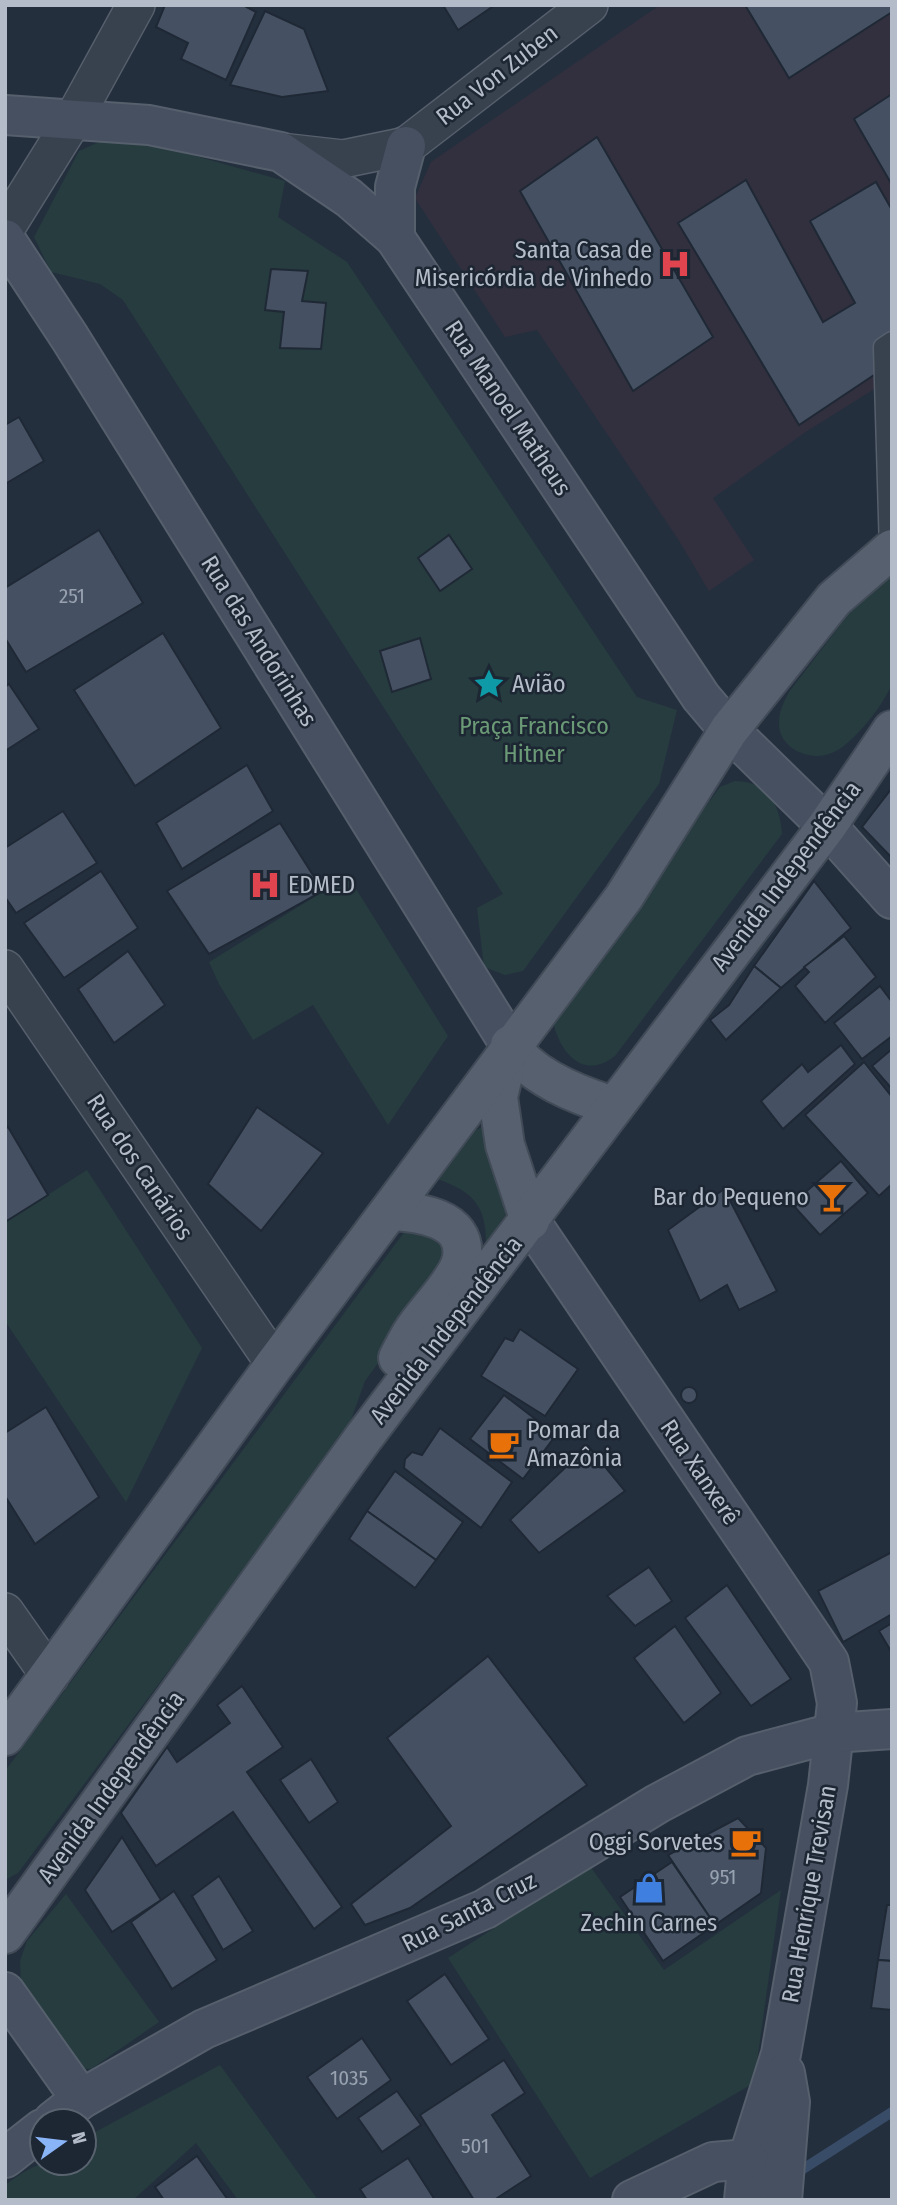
<svg xmlns="http://www.w3.org/2000/svg" width="897" height="2205" font-family="'Fira Sans Condensed',sans-serif">
  <rect width="100%" height="100%" fill="#242f3e"/>
  <path fill="#32303f" d="M660,5H892V378L807,431L713,498L754,560L709,591L678,539L537,330L505,337L415,198L431,162Z"/>
  <g fill="#263c3f">
    <path d="M117,134L285,181L278,217L347,262L637,697L677,710L659,784L523,971L505,975L484,967L477,908L503,894L123,300L100,284L51,272L34,237L79,151Z"/>
    <path d="M892,564C892,584 896,676 890,688C881,708 850,748 829,754C808,761 778,748 779,722C779,711 784,702 789,692L877,577Z"/>
    <path d="M735,781C767,781 780,804 782,834L615,1056C581,1083 556,1048 552,1015L720,787Z"/>
    <path d="M348,876L448,1036L388,1125L313,1005L253,1040L219,984L209,962Z"/>
    <path d="M488,1124L513,1204L486,1243C486,1204 472,1192 438,1179L472,1132Z"/>
    <path d="M87,1170L202,1348L126,1502L5,1321V1222Z"/>
    <path d="M408,1227L440,1228L446,1270L365,1381L347,1431L18,1873L5,1880V1771Z"/>
    <path d="M590,1866L664,1970L781,1890L754,2083L590,2178L448,1958Z"/>
    <path d="M66,1894L159,2022L91,2069L78,2068L21,1984L20,1961L27,1941Z"/>
    <path d="M220,2065L318,2200H238L196,2143L133,2200H5V2185C42,2159 40,2163 84,2163V2138Z"/>
  </g>
  <g fill="none" stroke-linecap="round" stroke-linejoin="round">
    <path stroke="#394c67" stroke-width="10" d="M792,2176L892,2112"/>
  </g>
  <g fill="#455162" stroke="#1f2835" stroke-width="2">
    <path d="M165,5H243L256,12L226,80L181,59L188,43L156,27Z"/>
    <path d="M443,5H495L458,30Z"/>
    <path d="M745,5H892V12L789,78Z"/>
    <path d="M265,11L304,29L328,91L282,97L230,85Z"/>
    <path d="M892,94V185L854,119Z"/>
    <path d="M597,137L713,337L633,391L520,191Z"/>
    <path d="M746,180L823,322L855,303L810,221L876,182L892,210V363L799,425L678,223Z"/>
    <path d="M271,269L308,271L302,301L326,303L321,349L280,348L284,312L265,310Z"/>
    <path d="M19,417L44,461L5,484V425Z"/>
    <path d="M99,530L143,603L26,672L5,638V588Z"/>
    <path d="M449,535L472,569L440,591L418,558Z"/>
    <path d="M163,633L221,728L135,786L74,690Z"/>
    <path d="M420,638L431,679L392,692L380,651Z"/>
    <path d="M9,684L39,729L5,751V687Z"/>
    <path d="M247,765L273,811L182,869L156,823Z"/>
    <path d="M892,788V858L862,827Z"/>
    <path d="M63,811L97,863L16,913L5,897V848Z"/>
    <path d="M280,823L323,891L209,954L167,891Z"/>
    <path d="M101,871L138,928L64,978L24,923Z"/>
    <path d="M814,881L851,928L781,988L754,966Z"/>
    <path d="M844,936L876,977L825,1023L795,986L809,972L804,967Z"/>
    <path d="M128,951L165,1005L114,1043L78,989Z"/>
    <path d="M754,966L781,988L726,1040L710,1020L729,1005Z"/>
    <path d="M880,986L892,1002V1036L862,1059L834,1023Z"/>
    <path d="M841,1045L855,1064L783,1129L761,1101L802,1064L808,1072Z"/>
    <path d="M892,1049V1089L872,1066Z"/>
    <path d="M864,1062L892,1097V1184L879,1196L805,1115Z"/>
    <path d="M257,1107L323,1153L261,1231L208,1184Z"/>
    <path d="M8,1127L48,1195L5,1222V1129Z"/>
    <path d="M841,1161L868,1193L820,1235L792,1204Z"/>
    <path d="M724,1189L777,1291L739,1310L727,1285L700,1301L668,1230Z"/>
    <path d="M520,1329L578,1369L545,1416L481,1376L505,1338L513,1341Z"/>
    <circle cx="689" cy="1395" r="8"/>
    <path d="M504,1395L556,1435L523,1479L470,1439Z"/>
    <path d="M46,1407L99,1497L35,1544L5,1496V1433Z"/>
    <path d="M440,1428L512,1482L481,1528L404,1468L405,1459L412,1452L422,1455Z"/>
    <path d="M588,1446L625,1491L539,1553L510,1520Z"/>
    <path d="M395,1471L463,1522L436,1560L367,1511Z"/>
    <path d="M367,1511L436,1560L415,1588L349,1539Z"/>
    <path d="M892,1552V1614L843,1642L818,1591Z"/>
    <path d="M649,1567L672,1601L635,1626L607,1596Z"/>
    <path d="M727,1585L791,1679L751,1706L685,1618Z"/>
    <path d="M892,1623V1653L879,1631Z"/>
    <path d="M675,1626L721,1693L684,1723L634,1658Z"/>
    <path d="M488,1656L587,1785L410,1908L365,1925L351,1904L451,1826L387,1738Z"/>
    <path d="M242,1686L283,1747L247,1772L342,1907L314,1929L233,1812L156,1866L121,1813L167,1747L177,1762L230,1723L217,1705Z"/>
    <path d="M311,1759L338,1802L309,1823L280,1780Z"/>
    <path d="M738,1818L766,1848L761,1893L715,1925L668,1855Z"/>
    <path d="M122,1837L161,1900L112,1932L85,1890Z"/>
    <path d="M672,1862L715,1925L663,1961L620,1897Z"/>
    <path d="M219,1876L253,1931L223,1950L192,1896Z"/>
    <path d="M174,1891L217,1960L172,1989L131,1922Z"/>
    <path d="M887,1905H892V1961L878,1960Z"/>
    <path d="M878,1960L892,1961V2010L871,2008Z"/>
    <path d="M445,1974L489,2039L451,2065L407,2001Z"/>
    <path d="M362,2038L391,2080L337,2119L307,2077Z"/>
    <path d="M504,2060L525,2093L492,2115L531,2176L494,2200H474L420,2115Z"/>
    <path d="M397,2091L421,2125L382,2152L358,2118Z"/>
    <path d="M197,2156L228,2200H164L155,2187Z"/>
    <path d="M408,2158L435,2200H367L360,2189Z"/>
  </g>
  <g fill="none" stroke-linecap="round" stroke-linejoin="round">
    <g stroke="#565f6c" stroke-width="21">
      <path id="lane" d="M889,551L883,347L892,341"/>
    </g>
    <g stroke="#565f6c" stroke-width="40">
      <g id="street">
        <path d="M281,152L343,159L406,146L589,5"/>
        <path d="M5,229L74,118L136,5"/>
        <path d="M5,969L275,1364"/>
        <path d="M5,1612L50,1676"/>
      </g>
    </g>
    <g stroke="#565f6c" stroke-width="42">
      <g id="secondary">
        <path d="M5,115L149,125L281,152L349,198L395,238L701,697L729,730L827,826L892,899"/>
        <path d="M395,238V187L406,146"/>
        <path d="M5,239L70,338L510,1045"/>
        <path d="M530,1221L829,1662L837,1703L828,1785L781,2054L748,2159L744,2200"/>
        <path d="M5,1992L81,2099"/>
        <path d="M53,2121L81,2099L204,2029L485,1909L657,1804L747,1756L833,1733L892,1729"/>
        <path d="M5,2158L42,2129"/>
        <path d="M632,2200L713,2162L748,2159"/>
        <path d="M782,2200L790,2102L785,2073"/>
      </g>
    </g>
    <g stroke="#414a57" stroke-width="42">
      <g id="primary">
        <path d="M510,1045C531,1077 577,1095 613,1106"/>
        <path d="M508,1054L498,1097L505,1145L530,1221"/>
        <path d="M390,1211C417,1212 467,1217 462,1257C460,1277 429,1308 417,1325C409,1335 404,1347 398,1358"/>
        <path d="M5,1736L275,1364L624,897L729,730L834,599L892,549"/>
        <path d="M5,1934L364,1437L827,826L892,730"/>
      </g>
    </g>
    <use href="#lane" stroke="#38414e" stroke-width="18"/>
    <use href="#street" stroke="#38414e" stroke-width="37"/>
    <use href="#secondary" stroke="#465061" stroke-width="38"/>
    <use href="#primary" stroke="#56606e" stroke-width="38"/>
  </g>
  <defs>
    <g id="hospital-bare" transform="scale(2.415)"><path d="M-5-5h3v3.5h4V-5h3V5h-3V1.5h-4V5h-3Z" fill="#e0444e" stroke="#1d2633" stroke-width="2.5" paint-order="stroke"/></g>
    <g id="sight-bare" transform="scale(2.415)"><path d="M0-6L1.8-2.2L6-1.7L2.9 1.2L3.7 5.4L0 3.3L-3.7 5.4L-2.9 1.2L-6-1.7L-1.8-2.2Z" fill="#0f9aa8" stroke="#1d2633" stroke-width="2.5" paint-order="stroke"/></g>
    <g id="bar-bare" transform="scale(2.415)"><path d="M-6-5H6L.8 .8V4.5H3.5V6h-7V4.5H-.8V.8Z" fill="#e8710a" stroke="#1d2633" stroke-width="2.5" paint-order="stroke"/></g>
    <g id="cafe-bare" transform="scale(2.415)"><path d="M-5.5-4.5H6V0H3Q3 3.5 0 3.5H-2.5Q-5.5 3.5-5.5 0ZM3-3.2v2h1.7v-2ZM-6 4.5H4V6H-6Z" fill="#e8710a" stroke="#1d2633" stroke-width="2.5" paint-order="stroke"/></g>
    <g id="shop-bare" transform="scale(2.415)"><path d="M-5-2.5h2.3a2.7 3.5 0 0 1 5.4 0H5L5.5 6h-11ZM-1.5-2.5h3a1.5 2.3 0 0 0-3 0Z" fill="#3f7fe0" stroke="#1d2633" stroke-width="2.5" paint-order="stroke"/></g>
  </defs>
  <g fill-rule="evenodd">
    <use href="#hospital-bare" x="675" y="264"/>
    <use href="#sight-bare" x="489" y="684"/>
    <use href="#hospital-bare" x="265" y="885"/>
    <use href="#bar-bare" x="832" y="1197"/>
    <use href="#cafe-bare" x="504" y="1444"/>
    <use href="#cafe-bare" x="746" y="1842"/>
    <use href="#shop-bare" x="649" y="1888"/>
  </g>
  <g text-anchor="middle" dominant-baseline="central" stroke-width="5" stroke-linejoin="round" paint-order="stroke">
    <g font-size="21" fill="#98a1af">
      <text x="72" y="596">251</text>
      <text x="723" y="1877">951</text>
      <text x="349" y="2078">1035</text>
      <text x="475" y="2146">501</text>
    </g>
    <g font-size="24" fill="#b4bcc9" stroke="#1d2633">
      <text transform="translate(497 75) rotate(-38)">Rua Von Zuben</text>
      <text transform="translate(508 408) rotate(56)">Rua Manoel Matheus</text>
      <text transform="translate(259 641) rotate(58)">Rua das Andorinhas</text>
      <text transform="translate(786 876) rotate(-53)">Avenida Independência</text>
      <text transform="translate(140 1167) rotate(56)">Rua dos Canários</text>
      <text transform="translate(446 1330) rotate(-52)">Avenida Independência</text>
      <text transform="translate(700 1472) rotate(56)">Rua Xanxerê</text>
      <text transform="translate(111 1787) rotate(-54)">Avenida Independência</text>
      <text transform="translate(809 1894) rotate(-80)">Rua Henrique Trevisan</text>
      <text transform="translate(469 1912) rotate(-27)">Rua Santa Cruz</text>
    </g>
    <g font-size="24" fill="#b4bcc9" stroke="#1d2633" text-anchor="end">
      <text x="652" y="250">Santa Casa de<tspan x="652" dy="28">Misericórdia de Vinhedo</tspan></text>
      <text x="512" y="684" text-anchor="start">Avião</text>
      <text x="288" y="885" text-anchor="start">EDMED</text>
      <text x="809" y="1197">Bar do Pequeno</text>
      <text x="527" y="1430" text-anchor="start">Pomar da<tspan x="527" dy="28">Amazônia</tspan></text>
      <text x="723" y="1842">Oggi Sorvetes</text>
      <text x="649" y="1923" text-anchor="middle">Zechin Carnes</text>
    </g>
    <g font-size="24" fill="#6b9a76" stroke="#1d2633">
      <text x="534" y="726">Praça Francisco<tspan x="534" dy="28">Hitner</tspan></text>
    </g>
  </g>
  <rect width="897" height="2205" fill="none" stroke="#b4bcc9" stroke-width="14"/>
  <g transform="translate(63 2142) rotate(76)"><circle r="33" fill="#1d2633" stroke="#59626f" stroke-width="2"/>
  <path d="M0-5L12 26L0 18L-12 26Z" fill="#8ab4f8"/>
  <text y="-10" font-size="19" font-weight="bold" text-anchor="middle" fill="#b4bcc9">N</text>
  </g>
</svg>
